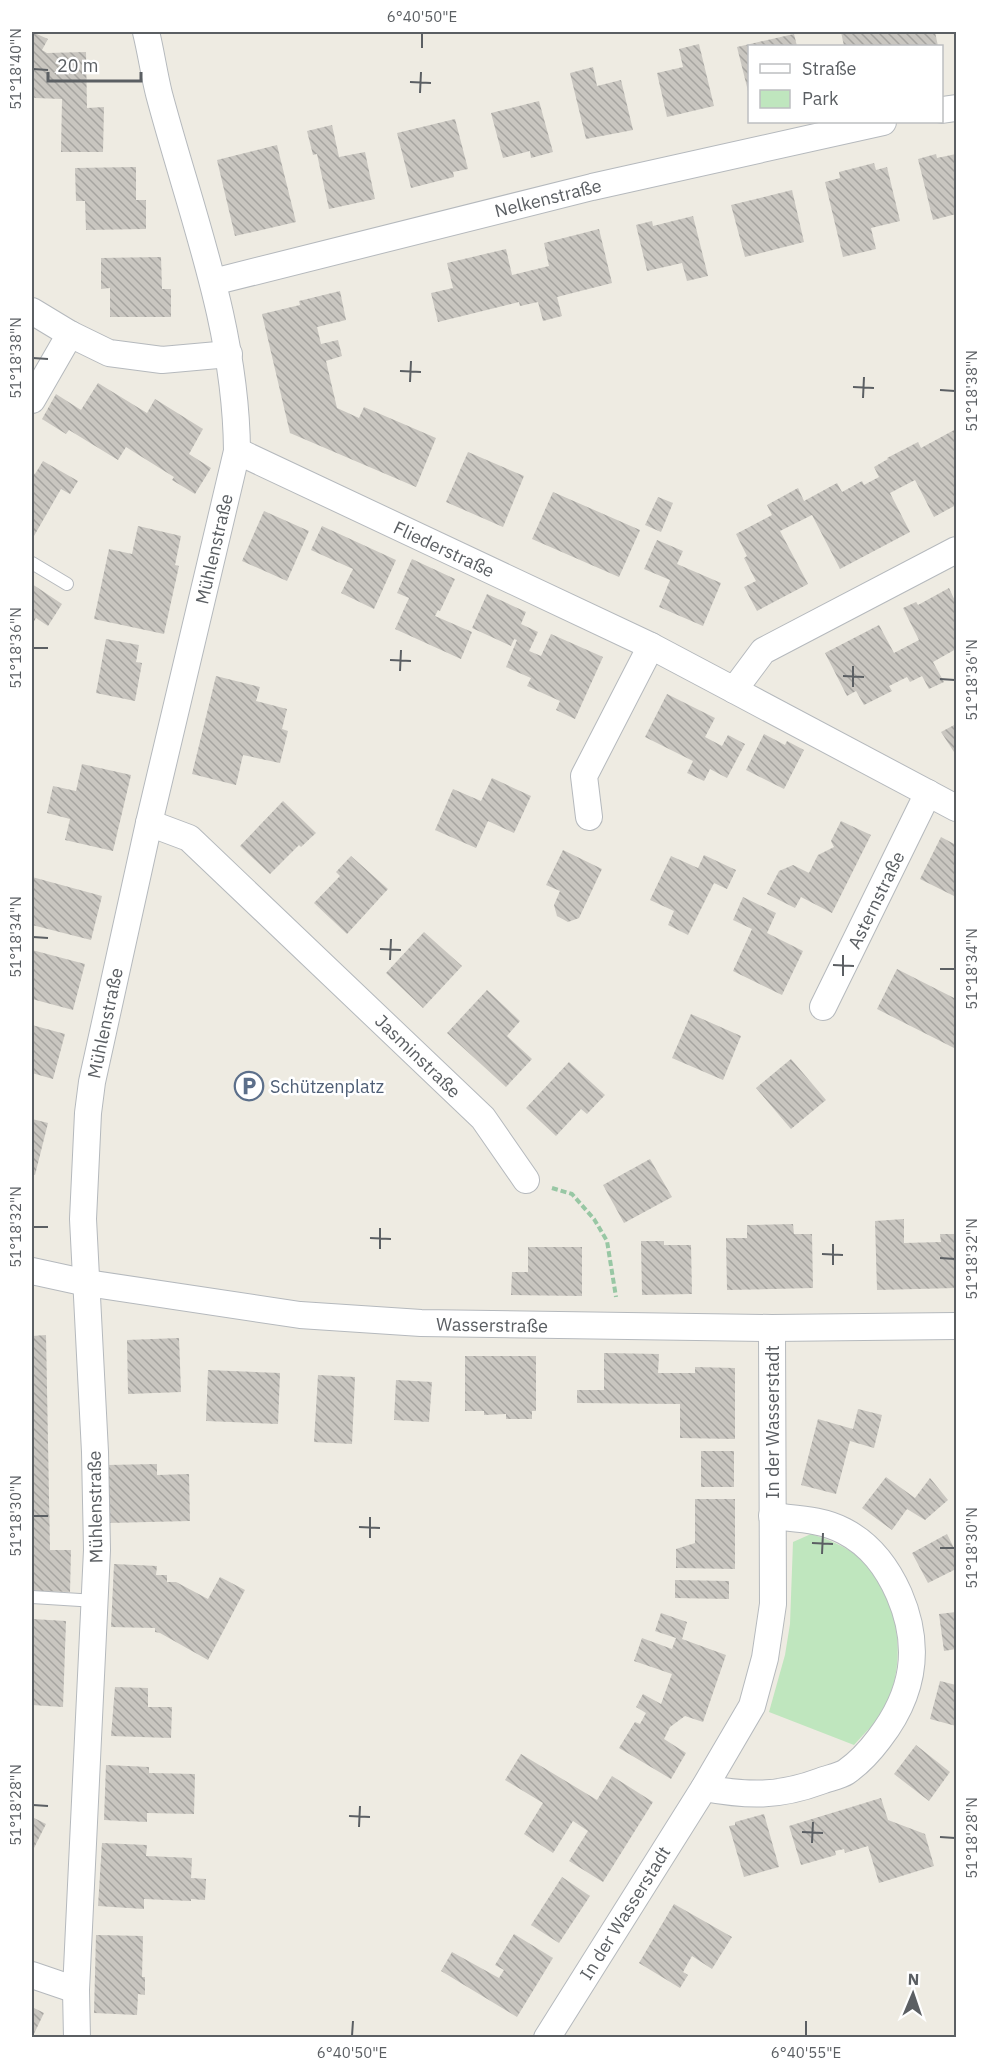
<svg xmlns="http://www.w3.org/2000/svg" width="988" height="2069" font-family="'IBM Plex Sans',sans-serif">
  <defs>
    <pattern id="building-back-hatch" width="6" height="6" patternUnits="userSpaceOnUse" patternTransform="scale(1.5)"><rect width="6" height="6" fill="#c9c6c0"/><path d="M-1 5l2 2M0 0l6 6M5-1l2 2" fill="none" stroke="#a6a4a0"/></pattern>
  </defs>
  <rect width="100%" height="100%" fill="#eeebe2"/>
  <path fill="#bfe6be" d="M811,1534C829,1540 846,1546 861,1559C899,1594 908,1660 886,1705C880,1720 864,1733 854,1745L769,1712L785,1655L790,1624L793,1542Z"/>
  <g fill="url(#building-back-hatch)">
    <path d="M32,32L48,39L42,50L47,53L86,52L87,108L104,107L103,152H61L62,99L35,98L32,96Z"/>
    <path d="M841,32H935L938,46H844Z"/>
    <path d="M794,34L797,46H750L749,95L737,47Z"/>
    <path d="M699,44L714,106L667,117L657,73L683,67L679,49Z"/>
    <path d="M593,67L597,86L621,80L633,130L586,139L570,73Z"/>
    <path d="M539,101L553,152L531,158L530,151L503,158L491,113Z"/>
    <path d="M455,119L468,169L453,172L454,177L411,188L397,133Z"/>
    <path d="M332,125L339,157L365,152L375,199L329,209L317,154L313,155L307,131Z"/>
    <path d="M277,145L296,222L235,236L217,160Z"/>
    <path d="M936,154L937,158L956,154V214L933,220L918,159Z"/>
    <path d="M874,163L876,170L887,167L900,221L871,228L876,249L843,257L825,182L840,178L839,172Z"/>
    <path d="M136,167V200H146V229L86,230L85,201H76L75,168Z"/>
    <path d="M792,190L804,242L745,257L731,205Z"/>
    <path d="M693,216L708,276L687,281L682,263L647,271L636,225L652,221L653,226Z"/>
    <path d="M599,229L612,283L557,297L562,316L543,321L538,302L520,306L519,302L438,322L431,293L453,288L447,263L506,249L512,275L549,266L544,243Z"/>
    <path d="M161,257L162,289H171V317H110V288L101,289V258Z"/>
    <path d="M340,291L346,320L317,327L321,344L338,340L342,356L326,361L337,408L359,418L364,407L436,438L416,487L290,433L262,314L300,305L299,301Z"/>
    <path d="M98,383L147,413L155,399L203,429L189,454L211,468L195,494L172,480L174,477L126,447L118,460L69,430L66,434L42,419L56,394L81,410Z"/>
    <path d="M956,429V505L934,517L915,480L890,493L910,532L840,569L812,515L780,531L808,584L757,611L744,587L756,581L744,558L747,556L736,534L772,515L767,505L798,488L804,501L837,483L842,492L862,481L864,485L879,477L874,467L888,459L887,458L918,442L921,448Z"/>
    <path d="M468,452L524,476L503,527L446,502Z"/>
    <path d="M43,461L78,481L70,494L61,489L34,536L32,534V472L35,474Z"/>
    <path d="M553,492L640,530L619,577L532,539Z"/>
    <path d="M658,497L673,503L661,532L645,525Z"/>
    <path d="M264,511L309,531L287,581L242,561Z"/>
    <path d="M138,526L181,536L175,565L179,566L164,634L94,619L109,549L132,554Z"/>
    <path d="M322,526L396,560L374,609L341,593L353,569L311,550Z"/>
    <path d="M657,540L683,551L677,564L721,583L703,626L659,607L670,580L644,569Z"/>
    <path d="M412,559L455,579L440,611L438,610L435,616L472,632L461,659L395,629L409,598L397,593Z"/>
    <path d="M32,584L62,604L48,626L36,618L32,625Z"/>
    <path d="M949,588L956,603V649L933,662L944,682L929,689L922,676L910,682L907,677L889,686L892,691L864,705L856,691L847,696L825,653L879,625L894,653L919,640L903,608L916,602L918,605Z"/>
    <path d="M487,594L526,612L521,624L538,632L529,651L541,656L551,634L603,657L575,719L556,710L560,701L527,686L531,678L506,667L517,640L514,639L511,646L472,628Z"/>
    <path d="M106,639L139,645L136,662L142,663L135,701L96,693Z"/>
    <path d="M216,676L260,687L256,701L287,709L282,729L288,731L280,763L243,755L236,785L192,774Z"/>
    <path d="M667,694L715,718L705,737L722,746L728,735L745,744L727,778L710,769L704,781L687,773L693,761L645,737Z"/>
    <path d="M956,724V755L941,732Z"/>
    <path d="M764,734L785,745L787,741L804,750L784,789L746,770Z"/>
    <path d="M82,764L131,775L113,851L65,840L70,819L47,813L53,786L76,791Z"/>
    <path d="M492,778L531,796L514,833L488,821L476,848L435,830L453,789L481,801Z"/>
    <path d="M283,801L316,833L301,847L299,845L270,874L240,846Z"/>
    <path d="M841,821L871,835L832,913L801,897L795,908L767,894L779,871L793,865L809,873L818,855L834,847L831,841Z"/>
    <path d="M941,837L956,845V897L920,879Z"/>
    <path d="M563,850L602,869L579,918L568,922L557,916L554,905L560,891L546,885Z"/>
    <path d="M704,855L736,870L727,889L714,883L688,935L668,925L674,911L650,900L671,856L698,868Z"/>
    <path d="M351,856L388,889L347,934L314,903L340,876L336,872Z"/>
    <path d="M32,877L102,896L91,940L32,925Z"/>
    <path d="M743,897L776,913L767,933L803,951L782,995L733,971L752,929L733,920Z"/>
    <path d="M424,932L462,966L423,1008L386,973Z"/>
    <path d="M32,950L85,964L73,1010L32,999Z"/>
    <path d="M897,969L956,999V1049L877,1009Z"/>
    <path d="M487,990L520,1021L507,1036L532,1059L506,1087L447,1033Z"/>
    <path d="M691,1014L741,1036L723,1080L672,1058Z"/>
    <path d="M32,1025L65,1034L53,1079L32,1073Z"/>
    <path d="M791,1059L826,1100L791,1129L756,1088Z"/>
    <path d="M569,1062L605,1095L587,1114L581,1109L556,1136L526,1108Z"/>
    <path d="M32,1119L48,1123L35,1175L32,1174Z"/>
    <path d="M650,1159L672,1197L624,1223L603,1185Z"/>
    <path d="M904,1219V1243L941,1242L940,1234H956V1288L877,1290L875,1221Z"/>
    <path d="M793,1224L794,1234H812L813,1288L727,1290L726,1238H747V1225Z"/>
    <path d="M641,1241H664V1245H691L692,1294L642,1295Z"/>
    <path d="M528,1247H582V1296L511,1295L512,1272H528Z"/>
    <path d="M46,1335L50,1550H71L70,1592L32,1591V1336Z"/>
    <path d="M179,1338L181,1392L128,1394L127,1340Z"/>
    <path d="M604,1353L659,1354L658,1373H695V1367L735,1368V1439L680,1438V1404L577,1403V1390H604Z"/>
    <path d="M465,1356H536V1411H532V1419H506V1414L484,1415V1411H465Z"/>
    <path d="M208,1370L280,1373L278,1424L206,1421Z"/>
    <path d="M318,1375L355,1377L352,1444L314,1442Z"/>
    <path d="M396,1380L432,1382L429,1422L394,1420Z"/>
    <path d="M858,1409L882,1415L874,1448L850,1441L836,1494L801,1485L818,1419L853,1429Z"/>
    <rect x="701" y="1451" width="33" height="36"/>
    <path d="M157,1464V1475L189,1474L190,1521L108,1523L107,1465Z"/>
    <path d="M886,1477L915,1498L930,1478L948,1500L925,1520L907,1509L892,1530L862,1508Z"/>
    <path d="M695,1499H735V1569L676,1568V1549L695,1543Z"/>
    <path d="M947,1534L956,1552V1569L928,1583L912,1553Z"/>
    <path d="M114,1564L157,1566L156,1575H167V1582H176L208,1599L220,1577L245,1590L208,1660L160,1633L155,1632V1628L111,1627Z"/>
    <path d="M675,1580L729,1581V1599L675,1598Z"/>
    <path d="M956,1612V1649L944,1651L939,1614Z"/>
    <path d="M661,1613L687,1622L682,1639L726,1655L703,1722L685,1716L670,1727L664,1739L686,1753L671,1779L619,1748L635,1722L640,1724L646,1713L636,1707L643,1694L661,1704L672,1674L634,1661L642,1638L672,1649L676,1638L655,1631Z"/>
    <path d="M32,1619L66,1621L63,1707L32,1705Z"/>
    <path d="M940,1681L956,1685V1726L930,1719Z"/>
    <path d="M115,1687L148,1688V1707H172L171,1738L111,1736Z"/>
    <path d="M916,1745L950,1772L929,1801L894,1774Z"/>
    <path d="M521,1754L597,1800L612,1776L653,1802L603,1882L569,1861L588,1831L573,1821L553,1853L524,1834L543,1803L505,1780Z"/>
    <path d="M106,1765L149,1767V1773L195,1774L194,1814L147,1813V1822L104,1820Z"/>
    <path d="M881,1798L888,1820L925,1834L934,1866L879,1883L868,1846L845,1853L844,1849L835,1851L836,1855L801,1865L789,1826Z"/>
    <path d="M764,1814L779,1867L744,1877L729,1826L735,1825V1822Z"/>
    <path d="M32,1817L46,1824L32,1852Z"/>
    <path d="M102,1843L147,1845L146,1856L192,1858L191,1878L206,1879L205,1900L191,1899V1901L144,1899V1909L98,1906Z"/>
    <path d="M562,1877L590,1896L559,1943L531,1925Z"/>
    <path d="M674,1904L732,1937L712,1969L692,1956L683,1972L688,1975L680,1988L639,1963Z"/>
    <path d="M514,1934L553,1958L517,2017L441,1971L452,1952L499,1978L504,1970L495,1965Z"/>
    <path d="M96,1935L143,1936L142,1977H145V1995L138,1994L137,2015L94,2013Z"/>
    <path d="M32,2007L44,2013L32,2038Z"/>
  </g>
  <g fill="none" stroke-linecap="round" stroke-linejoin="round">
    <g stroke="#b5b9bd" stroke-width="14">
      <g id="lane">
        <path d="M32,563L67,584"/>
        <path d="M32,1597L96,1601"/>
      </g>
    </g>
    <g stroke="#b5b9bd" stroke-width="28">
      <g id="street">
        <path d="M942,110L956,108"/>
        <path d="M213,282L592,187L883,122"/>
        <path d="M32,311L70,334L109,353L162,360L229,354"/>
        <path d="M32,400L70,334"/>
        <path d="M237,451L651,646L734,690L763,651L956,550"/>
        <path d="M734,690L956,808"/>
        <path d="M589,817L584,776L651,646"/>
        <path d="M149,823L189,838L483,1118L526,1180"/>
        <path d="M823,1007L928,793"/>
        <path d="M32,1271L87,1283L300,1315L421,1323L772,1328L956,1326"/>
        <path d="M704,1788C748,1796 778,1797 821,1781C829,1778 840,1776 846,1772C859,1763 870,1751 879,1739C914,1694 922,1647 899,1594C887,1567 871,1545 844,1531C822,1519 796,1519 772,1516"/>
        <path d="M32,1975L76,1990"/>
        <path d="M77,2038L76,1990L97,1550L95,1452L83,1219L88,1113L92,1082L149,823L237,451C236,326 191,214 159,94C154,74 151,52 146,32"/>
        <path d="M547,2038L704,1788L752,1706L765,1658L773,1604L772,1328"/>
      </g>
    </g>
    <path stroke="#98c7a4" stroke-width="4" stroke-dasharray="6 3" stroke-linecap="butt" d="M552,1188L572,1194L594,1219L607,1241L616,1297"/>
    <use href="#lane" stroke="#fff" stroke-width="12"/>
    <use href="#street" stroke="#fff" stroke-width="26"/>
  </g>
  <path fill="none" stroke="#5b5f63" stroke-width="2" d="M422,48V33M33,69L48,70M410,82L431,83M420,93L421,72M33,358L48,359M400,371L421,372M410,382L411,361M853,387L874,388M940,390L955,391M863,398L864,377M33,648H48M390,660L411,661M400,671L401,650M843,676L864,677M940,679L955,680M853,687V666M33,937L48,938M380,949L401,950M390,960L391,939M833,965L854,966M940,969H955M843,976V955M33,1227H48M370,1238L391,1239M380,1249V1228M822,1254L843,1255M940,1258L955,1259M833,1265V1244M33,1516H48M359,1527L380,1528M370,1538V1517M812,1543L833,1544M940,1548H955M822,1554L823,1533M33,1805L48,1806M349,1816L370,1817M359,1827L360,1806M802,1832L823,1833M940,1837L955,1838M812,1843L813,1822M352,2036L353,2021M806,2036V2021"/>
  <defs>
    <g id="parking-ring" transform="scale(1.5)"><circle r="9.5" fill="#fff" stroke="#5c6f8a" stroke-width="1.5"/><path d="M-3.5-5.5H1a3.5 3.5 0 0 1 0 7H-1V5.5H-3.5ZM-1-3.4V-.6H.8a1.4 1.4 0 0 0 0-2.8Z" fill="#5c6f8a"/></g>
  </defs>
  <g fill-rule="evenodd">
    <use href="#parking-ring" x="249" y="1086"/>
  </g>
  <g text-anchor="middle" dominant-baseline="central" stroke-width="5" stroke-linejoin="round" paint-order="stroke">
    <g font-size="18" fill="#5b5f63" stroke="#fff">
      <text transform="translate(548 198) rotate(-14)">Nelkenstraße</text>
      <text transform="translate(214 549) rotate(-77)">Mühlenstraße</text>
      <text transform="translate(444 549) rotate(25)">Fliederstraße</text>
      <text transform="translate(876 900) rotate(-64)">Asternstraße</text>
      <text transform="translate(105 1023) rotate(-78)">Mühlenstraße</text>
      <text transform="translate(418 1056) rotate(44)">Jasminstraße</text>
      <text transform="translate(492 1325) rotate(1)">Wasserstraße</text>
      <text transform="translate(772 1422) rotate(-90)">In der Wasserstadt</text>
      <text transform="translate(95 1507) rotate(-91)">Mühlenstraße</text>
      <text transform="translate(625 1913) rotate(-58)">In der Wasserstadt</text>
    </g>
    <g font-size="18" fill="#4e5e75" stroke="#fff" text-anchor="start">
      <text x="270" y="1086">Schützenplatz</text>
    </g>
  </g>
  <rect width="988" height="2069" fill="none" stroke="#ffffff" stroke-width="66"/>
  <rect x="748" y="45" width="195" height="78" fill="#ffffff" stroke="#bdbfc1" stroke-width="1.5"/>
  <rect x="760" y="64" width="30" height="9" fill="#ffffff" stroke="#bdbfc1" stroke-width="1.5"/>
  <text x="802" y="75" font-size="18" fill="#5b5f63">Straße</text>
  <rect x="760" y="90" width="30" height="18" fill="#bfe6be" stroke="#bdbfc1" stroke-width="1.5"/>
  <text x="802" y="105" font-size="18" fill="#5b5f63">Park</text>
  <g transform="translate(913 1994) rotate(2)" stroke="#ffffff" stroke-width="4.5" paint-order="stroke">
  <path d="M0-4.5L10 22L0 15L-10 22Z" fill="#5b5f63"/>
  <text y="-9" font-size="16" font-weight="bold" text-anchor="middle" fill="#5b5f63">N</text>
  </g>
  <path d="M48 72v9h93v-9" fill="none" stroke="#5b5f63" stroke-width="3"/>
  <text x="57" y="72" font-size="18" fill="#5b5f63" stroke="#ffffff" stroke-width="4.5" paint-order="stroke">20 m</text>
  <rect x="33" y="33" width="922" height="2003" fill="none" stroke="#5b5f63" stroke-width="2"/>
  <g font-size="15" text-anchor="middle" fill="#5b5f63">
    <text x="422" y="22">6°40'50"E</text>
    <text transform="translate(16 69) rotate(-90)" y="5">51°18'40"N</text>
    <text transform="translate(16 358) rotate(-90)" y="5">51°18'38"N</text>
    <text transform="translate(972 391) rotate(-90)" y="5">51°18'38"N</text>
    <text transform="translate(16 648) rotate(-90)" y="5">51°18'36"N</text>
    <text transform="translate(972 680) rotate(-90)" y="5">51°18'36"N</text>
    <text transform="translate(16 937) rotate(-90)" y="5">51°18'34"N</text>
    <text transform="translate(972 969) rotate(-90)" y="5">51°18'34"N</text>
    <text transform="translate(16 1227) rotate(-90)" y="5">51°18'32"N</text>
    <text transform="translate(972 1259) rotate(-90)" y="5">51°18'32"N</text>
    <text transform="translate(16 1516) rotate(-90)" y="5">51°18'30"N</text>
    <text transform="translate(972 1548) rotate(-90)" y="5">51°18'30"N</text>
    <text transform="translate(16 1805) rotate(-90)" y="5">51°18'28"N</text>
    <text transform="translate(972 1838) rotate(-90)" y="5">51°18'28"N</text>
    <text x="352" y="2058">6°40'50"E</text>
    <text x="806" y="2058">6°40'55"E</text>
  </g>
</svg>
